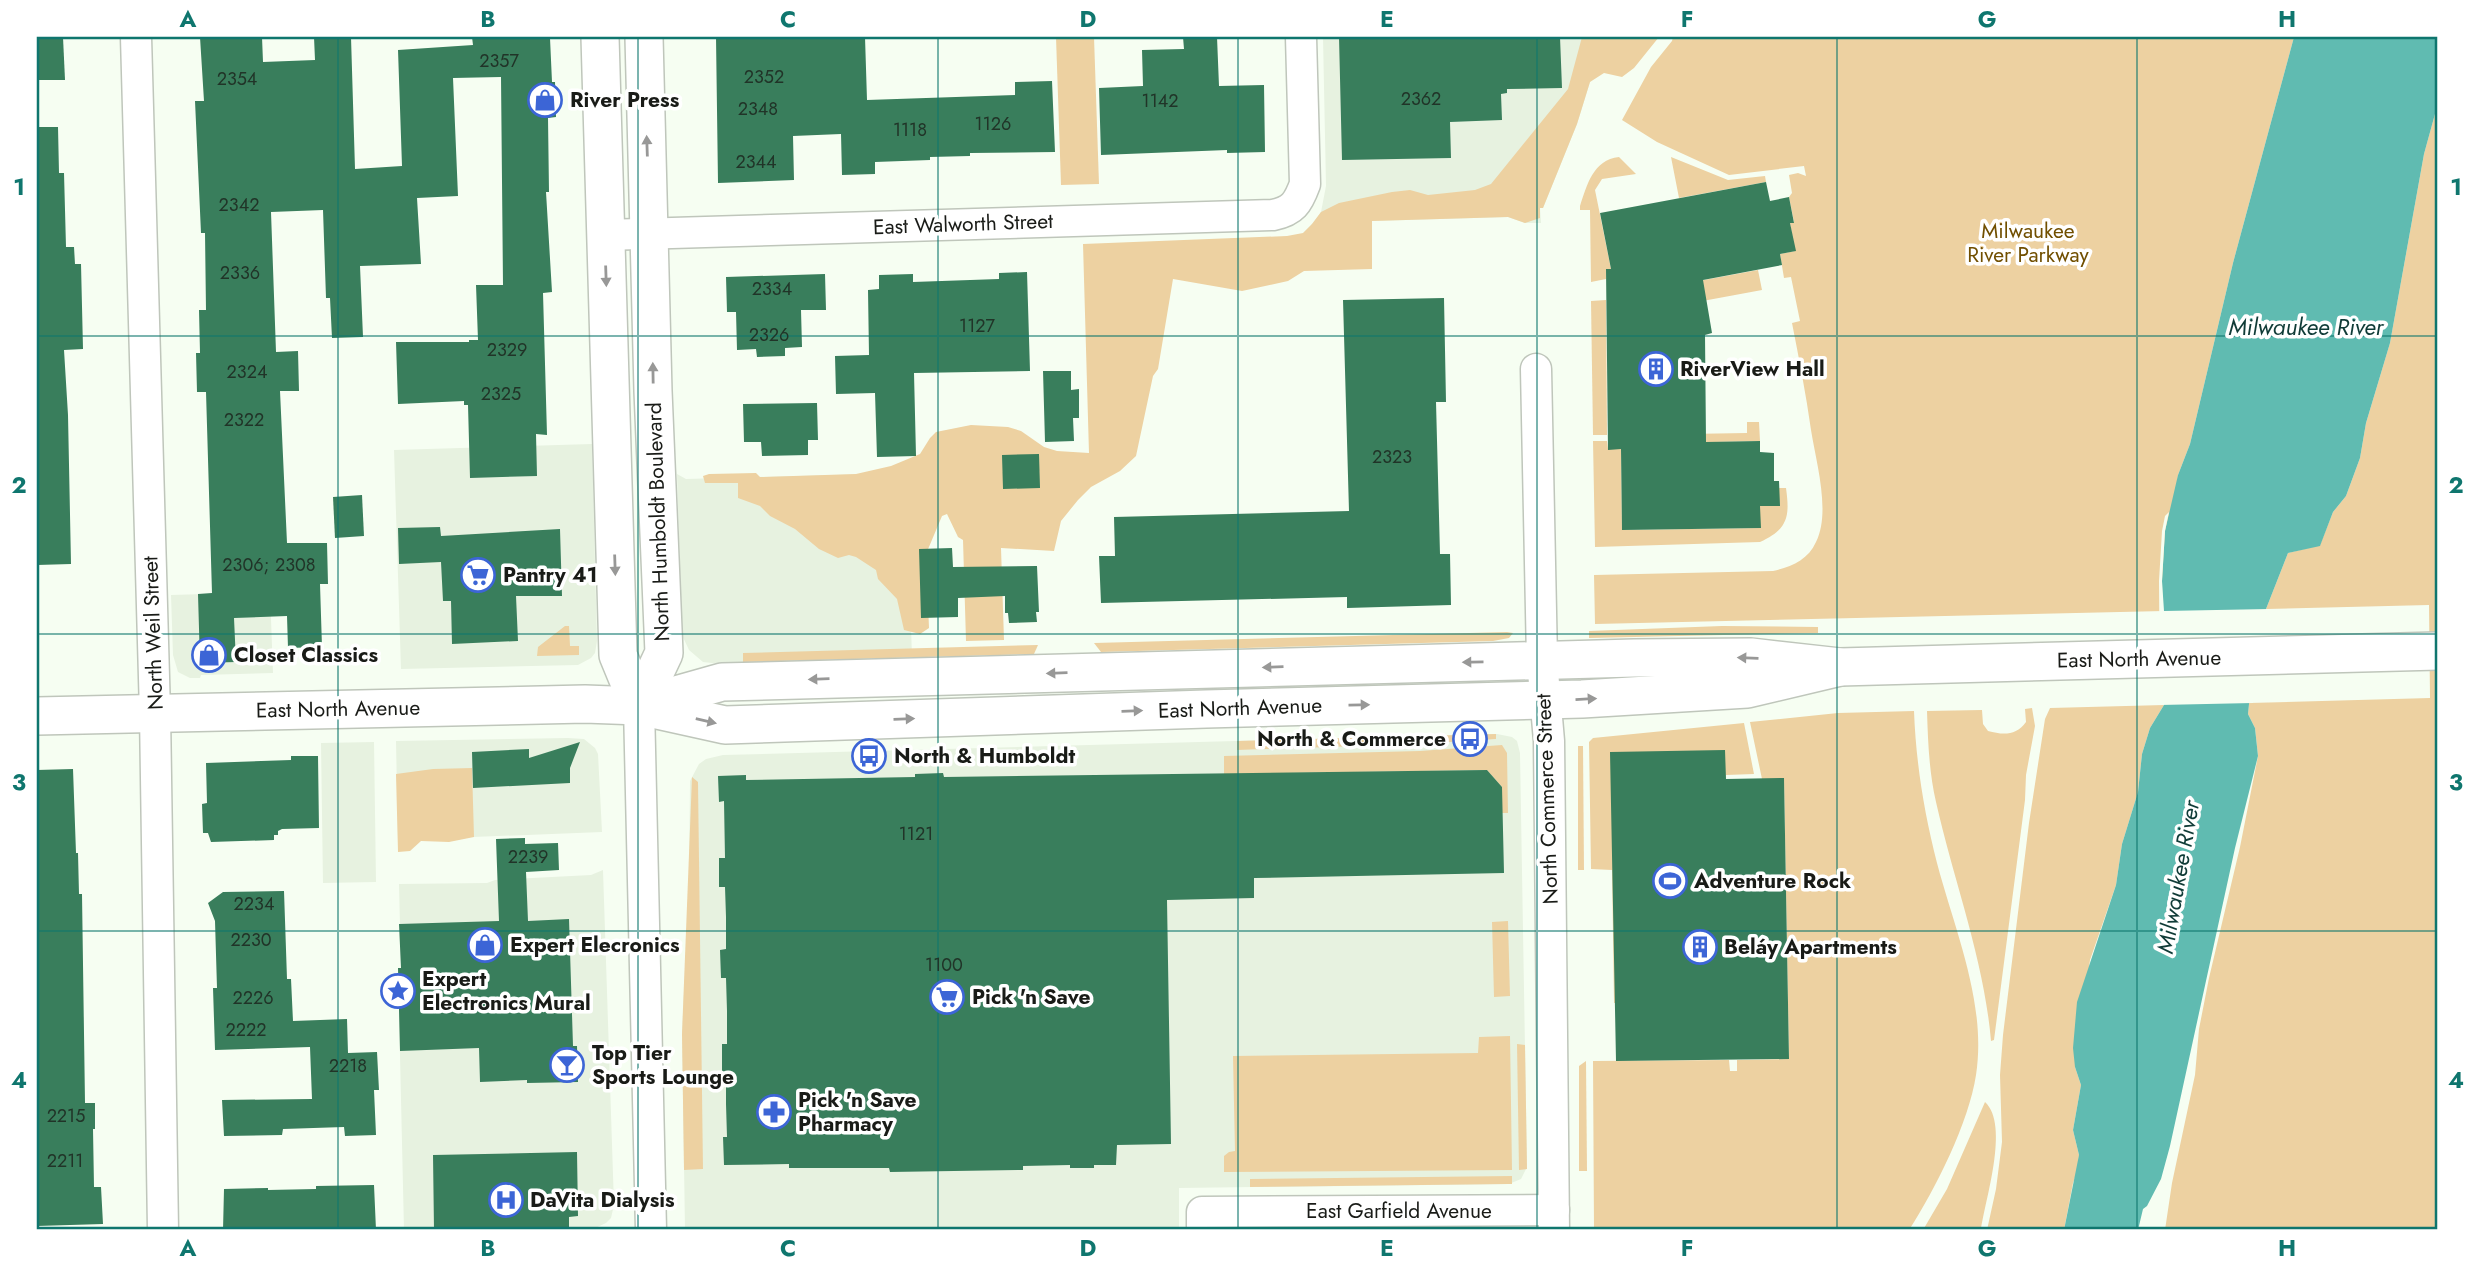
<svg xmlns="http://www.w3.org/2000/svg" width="2475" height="1267" font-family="Jost,sans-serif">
  <rect width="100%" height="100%" fill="#f6fef2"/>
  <g fill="#e7f2e0">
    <path d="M1323,37H1596L1590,82L1577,124L1543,208H1540L1541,223H1525L1508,217L1372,221L1303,233L1312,224L1321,212L1326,186Z"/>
    <path d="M592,444L597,641L595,653L591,658L578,665L401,669L394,450Z"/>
    <path d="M906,473L912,657L712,663L703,662L689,650L682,635L677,474L686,479Z"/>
    <path d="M270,592L273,673L201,675L200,678H190L178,672L173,655L171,595Z"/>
    <path d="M1497,734L1512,737L1517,741L1520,753L1527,1167L1521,1179L1509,1184L1179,1188V1230H685L682,1034L689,888L690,781L699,764L706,759L723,755Z"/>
    <path d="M568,738L584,739L595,748L598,754L602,832L398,840L396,741Z"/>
    <path d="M374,742L376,882L323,883L321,743Z"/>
    <path d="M603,870L614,1205L611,1218L606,1223L591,1230H404L398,968H401L399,884L487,883L495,880L591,875Z"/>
  </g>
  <g fill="#edd1a1">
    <path d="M1056,37H1094L1099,184L1061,185Z"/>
    <path d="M1582,37H1659L1634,68L1622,77L1604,73L1590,82L1577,124L1543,208H1540V218L1525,223L1508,217L1372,221V269L1304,271L1288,281L1242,291L1173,279L1158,369L1153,376L1136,456L1120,471L1091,487L1078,500L1061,521L1054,551L1001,548L1004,640L966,641L963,540L958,537L947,514L942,516L926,554L929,628L920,634L904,630L897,599L878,579L876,570L856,557L849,555L838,558L819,549L795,529L770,516L760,506L738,498V483H705L703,476L709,474L756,473L760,477L856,474L891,466L920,454L930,438L936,432L971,425L1008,427L1021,431L1044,447L1057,451L1089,453L1083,244L1287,236L1303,233L1312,224L1321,212L1339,203L1392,192L1410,190L1428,195L1475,190L1491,184L1568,89Z"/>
    <path d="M1673,37H2294L2233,263L2190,444L2178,475L2164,611L1595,624L1594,575L1773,571C1791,567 1808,560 1816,542C1831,512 1816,462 1811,430C1806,394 1799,359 1792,323L1800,321L1791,277L1784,278L1780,254L1795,251L1790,223L1794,222L1789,197L1792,193L1789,175L1798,173L1806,176L1804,166L1729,175L1657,142L1622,120L1651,67L1672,41Z"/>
    <path d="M2438,103V1230H2165L2172,1183L2195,1075L2199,1029L2209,978L2240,847L2258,756L2255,728L2248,714L2249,703L2430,698L2429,605L2266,609L2288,553L2320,545L2333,512L2346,496L2360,458L2366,423L2390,343L2424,154Z"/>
    <path d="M1619,157L1636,174L1602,179L1595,190L1611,269H1606V279L1591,282L1590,210H1580V206C1587,185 1593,160 1619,157Z"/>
    <path d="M1671,157L1728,180L1765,176L1766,182L1679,198Z"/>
    <path d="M1758,270L1762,290L1681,305L1677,285Z"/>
    <path d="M1606,300L1607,435H1593L1591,301Z"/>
    <path d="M1747,422H1759L1760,441L1669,443L1687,434L1747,433Z"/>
    <path d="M1593,441H1607L1608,449H1621L1622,530L1760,528V506H1779V488H1786C1790,517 1788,529 1760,542L1595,547Z"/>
    <path d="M565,626H569L570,646H579V655L537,656L538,647Z"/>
    <path d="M1722,626L1818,627V633L1589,638V631Z"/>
    <path d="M1507,632L1513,633L1509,638L1493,641L1101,652L1094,643Z"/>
    <path d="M1038,645L1034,654L743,662V653Z"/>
    <path d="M2164,705L2150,728L2142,754L2138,792L2122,844L2116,885L2090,960L2075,1067L2081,1085L2073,1130L2079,1155L2078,1169L2073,1183L2064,1230H1987L1996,1189L2002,1142L2000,1075L2003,1035L2029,823L2045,719L2050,708Z"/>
    <path d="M2032,708L2035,726L2026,775L2025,800L1994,1040L1991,1041C1984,959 1954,882 1936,802C1929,772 1928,741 1927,711L1982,710L1983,724L1988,731C2003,735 2016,736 2026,722L2025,709Z"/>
    <path d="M1914,711C1916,763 1924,812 1937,863C1955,931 1987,1004 1976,1075C1969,1122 1935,1190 1909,1230H1594L1593,1061L1729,1060L1730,1071H1737V1060L1789,1059L1784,779H1762L1750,722L1838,713Z"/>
    <path d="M1744,723L1754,774L1726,775L1730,1001L1614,1003L1612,870L1591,869L1589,742L1593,738Z"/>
    <path d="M1496,734V739L1419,744L1237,750V741Z"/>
    <path d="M1502,745L1507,753L1508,813H1502V787L1487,770L1224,774V756L1420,751Z"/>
    <path d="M1578,746H1583L1584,870H1578Z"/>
    <path d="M472,768L474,837L449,842L421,841L410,851L398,852L396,774L433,769Z"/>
    <path d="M692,777L698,782L703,1169L684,1170L682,1034Z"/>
    <path d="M1508,921L1510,996L1494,997L1492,922Z"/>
    <path d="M1510,1036L1512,1170L1224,1172V1156L1229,1152L1235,1151L1233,1056L1478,1053L1479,1037Z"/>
    <path d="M1517,1044L1525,1045L1527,1169L1519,1170Z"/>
    <path d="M1586,1061L1587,1171H1579V1066Z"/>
    <path d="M1985,1102C2010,1125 1985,1200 1981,1230H1923L1947,1189Z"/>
    <path d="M1512,1176V1184H1509L1250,1187V1179Z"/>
  </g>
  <path fill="#60bbb1" d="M2294,37H2438V103L2424,154L2390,343L2366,423L2360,458L2346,496L2333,512L2320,546L2288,553L2266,609L2254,654L2248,714L2255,728L2258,756L2235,848L2170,1146L2161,1179L2147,1206L2143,1209L2138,1230H2064L2079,1155L2073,1130L2081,1085L2075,1067L2073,1048L2077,1002L2116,885L2122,844L2138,792L2142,754L2150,728L2164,705L2162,581L2165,531L2178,475L2190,444L2233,263Z"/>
  <path fill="#f6fef2" d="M2169,512L2165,531L2162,581L2164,611L2269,609L2257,655L2253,703L2160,705L2159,581L2162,531L2165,516Z"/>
  <g fill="#397e5c">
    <path d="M37,37H63L65,80H37Z"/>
    <path d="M200,37H262L263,62L315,60L314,37H351L355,169L402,166L398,50L473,45L472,37L550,38L552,82H555L556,117L548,118L549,192H546L552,292L543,293L547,435L536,434L537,476L470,478L468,405H464V401L398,404L396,342H469V340H478L476,285H503L501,77L453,78L458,196L417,198L421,264L360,266L363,337L332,338L330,298H326L323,210L271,212L276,352L298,351L299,391H280L287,543H327L328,584H320L322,647L288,648L287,616L234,618L236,662L200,663L198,594L212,593L206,392H197L196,353H200L199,310H206L205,233H201L195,101H204Z"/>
    <path d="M716,37H865L867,100L1015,95V82L1052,81L1055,152L970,153V156L930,157V160L875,162V174L842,175L841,134L793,136L794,180L718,183Z"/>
    <path d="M1183,37H1217L1219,86L1264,85L1265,152L1227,153V150L1101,155L1099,88L1143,86L1142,50L1184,49Z"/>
    <path d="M1339,37H1560L1562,88L1507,89V93L1501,94L1502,120L1450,122L1451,158L1342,160Z"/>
    <path d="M37,127H58L59,173H64L66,247H74L75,264H81L83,349L64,350L68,415L71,564L37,565Z"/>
    <path d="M1766,182L1770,201L1789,197L1794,223H1790L1796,251L1780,254L1782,265L1703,280L1712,333L1705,335L1706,442L1760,441V452L1774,453V481H1779L1780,506H1760L1761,528L1622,530L1621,449L1608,450L1606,269H1611L1600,213Z"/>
    <path d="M1027,272L1030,371L914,373L916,456L877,457L875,393L836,394L835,356L869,355L868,290L879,289V275L913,274V282L999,279V273Z"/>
    <path d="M825,274L826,310H801L802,347L785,348V356L757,357L756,349L737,350L736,312H727L726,277Z"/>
    <path d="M1444,298L1446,402H1436L1440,554H1450L1451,605L1347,608V597L1101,603L1099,556H1115L1114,517L1349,511L1343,300Z"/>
    <path d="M1043,371H1071V390L1079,389V418H1073L1074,441L1045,442Z"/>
    <path d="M817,403L818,440H808V455L762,456L761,442H744L743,404Z"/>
    <path d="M1039,454L1040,488L1003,489L1002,455Z"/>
    <path d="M362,495L364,536L335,538L333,497Z"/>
    <path d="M440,527L441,536L560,529L562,596H516L518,641L452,644L451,601H443L441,562L399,564L398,528Z"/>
    <path d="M952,548L953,567L1037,566L1039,612H1036L1037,622L1009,623L1008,613H1005V596L958,598V617L921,618L919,549Z"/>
    <path d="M580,742L570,768V783L473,788L472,752L529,749V758Z"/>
    <path d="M1725,750L1726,779L1784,778L1789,1059L1616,1061L1610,752Z"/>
    <path d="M291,756H318L319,828L282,829L278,831V835H274V840L211,842L208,833H203L202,804L207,803L206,763L291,760Z"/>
    <path d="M73,769L76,853H78L79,894H82L85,1103H95V1129H93L94,1187H101L103,1224L37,1226V770Z"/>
    <path d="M1487,770L1502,787L1504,873L1254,878V898L1167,900L1171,1144L1117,1145L1116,1165H1094V1168H1070V1165L1023,1166V1170L890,1172L889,1168H789V1164L724,1165L723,1137H727L726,1104V1072H722V1044H727V1011L726,978H721L720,950L726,949V917L725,887H719V858H725L724,801L719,802L718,776L746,775V780L915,777V774L943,773L944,777Z"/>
    <path d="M525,838V844L558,843L559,870L526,872L528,921L569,919L573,1046H577L578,1082L527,1083V1080L480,1082L479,1048L400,1051L398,968H401L399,924L499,921L496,839Z"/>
    <path d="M284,891L287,979H291L293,1021L347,1019L348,1053L377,1052L379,1090H374L376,1135L345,1136L344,1127L283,1129L282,1135L224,1136L222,1100L312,1099L310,1047L215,1050L213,988H217L215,921L208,903L223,892Z"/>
    <path d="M577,1152L578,1216L569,1217V1228H531V1230H434L433,1155Z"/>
    <path d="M374,1185L376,1230H223L224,1189L268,1188V1190L316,1189V1186Z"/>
  </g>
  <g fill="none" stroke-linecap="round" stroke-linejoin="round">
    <g stroke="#bfc6bb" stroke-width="33">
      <g id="minor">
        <path d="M136,37L155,713L163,1230"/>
        <path d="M605,235L1273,215C1293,211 1298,203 1305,184L1301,37"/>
        <path d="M1536,369L1542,660L1549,741L1554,1230"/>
        <path d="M639,706L651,1230"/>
        <path d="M1202,1230V1212L1554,1210"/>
      </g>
    </g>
    <g stroke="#bfc6bb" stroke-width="40">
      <g id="major">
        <path d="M600,37L618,655L639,706"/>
        <path d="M644,704L722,682L1634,658L1751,657L1840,667L2438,651"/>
        <path d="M639,706L664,653L653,391L644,37"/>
        <path d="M37,716L585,704L639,706L725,725L1206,709L1582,699L1747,689L1840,667"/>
      </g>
    </g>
    <use href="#minor" stroke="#fff" stroke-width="30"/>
    <use href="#major" stroke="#fff" stroke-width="37"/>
  </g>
  <defs><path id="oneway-solid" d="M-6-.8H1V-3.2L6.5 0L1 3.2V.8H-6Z" transform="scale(1.75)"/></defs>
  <g fill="#989897">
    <use href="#oneway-solid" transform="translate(647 146) rotate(-92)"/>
    <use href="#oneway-solid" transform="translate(606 276) rotate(88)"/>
    <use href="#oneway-solid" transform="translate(653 373) rotate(-91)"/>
    <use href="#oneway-solid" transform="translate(615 565) rotate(88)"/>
    <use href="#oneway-solid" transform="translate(1748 658) rotate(-178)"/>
    <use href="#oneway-solid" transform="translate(1473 662) rotate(179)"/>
    <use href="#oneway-solid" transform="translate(1273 667) rotate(178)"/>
    <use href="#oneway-solid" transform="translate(1057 673) rotate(178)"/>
    <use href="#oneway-solid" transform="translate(819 679) rotate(178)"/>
    <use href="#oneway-solid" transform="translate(1586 699) rotate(-3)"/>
    <use href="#oneway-solid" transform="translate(1359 705) rotate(-1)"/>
    <use href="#oneway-solid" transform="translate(1132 711) rotate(-2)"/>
    <use href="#oneway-solid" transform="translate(904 719) rotate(-2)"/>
    <use href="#oneway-solid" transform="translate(706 721) rotate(13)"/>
  </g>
  <path fill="none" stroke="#0f766e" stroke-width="2" stroke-opacity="0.55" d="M338,37V1230M638,37V1230M938,37V1230M1238,37V1230M1537,37V1230M1837,37V1230M2137,37V1230M37,336H2438M37,634H2438M37,931H2438"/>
  <defs>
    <g id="shop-ring" transform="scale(1.75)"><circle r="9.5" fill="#fff" stroke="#3c65d6" stroke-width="1.5"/><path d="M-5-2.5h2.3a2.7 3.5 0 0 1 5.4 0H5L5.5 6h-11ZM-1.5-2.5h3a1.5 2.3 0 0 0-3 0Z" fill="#3c65d6"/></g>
    <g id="building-ring" transform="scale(1.75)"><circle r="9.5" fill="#fff" stroke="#3c65d6" stroke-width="1.5"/><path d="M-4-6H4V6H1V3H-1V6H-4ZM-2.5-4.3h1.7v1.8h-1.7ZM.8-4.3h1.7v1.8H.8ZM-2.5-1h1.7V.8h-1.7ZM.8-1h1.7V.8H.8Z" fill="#3c65d6"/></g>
    <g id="supermarket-ring" transform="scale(1.75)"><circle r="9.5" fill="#fff" stroke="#3c65d6" stroke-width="1.5"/><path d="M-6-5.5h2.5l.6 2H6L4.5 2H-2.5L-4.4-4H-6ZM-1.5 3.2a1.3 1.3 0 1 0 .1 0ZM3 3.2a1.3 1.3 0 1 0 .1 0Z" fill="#3c65d6"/></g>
    <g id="bus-ring" transform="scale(1.75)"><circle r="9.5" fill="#fff" stroke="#3c65d6" stroke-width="1.5"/><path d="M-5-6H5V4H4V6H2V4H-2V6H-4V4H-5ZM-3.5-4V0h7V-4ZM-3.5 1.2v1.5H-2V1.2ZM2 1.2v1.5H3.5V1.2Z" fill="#3c65d6"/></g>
    <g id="stadium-ring" transform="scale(1.75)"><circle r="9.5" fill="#fff" stroke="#3c65d6" stroke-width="1.5"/><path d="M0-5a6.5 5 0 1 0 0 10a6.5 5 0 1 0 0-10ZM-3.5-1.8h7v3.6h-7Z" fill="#3c65d6"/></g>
    <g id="sight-ring" transform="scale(1.75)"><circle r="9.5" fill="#fff" stroke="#3c65d6" stroke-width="1.5"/><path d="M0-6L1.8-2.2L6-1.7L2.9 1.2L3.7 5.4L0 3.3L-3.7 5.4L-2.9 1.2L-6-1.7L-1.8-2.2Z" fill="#3c65d6"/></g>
    <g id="bar-ring" transform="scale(1.75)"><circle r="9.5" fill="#fff" stroke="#3c65d6" stroke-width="1.5"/><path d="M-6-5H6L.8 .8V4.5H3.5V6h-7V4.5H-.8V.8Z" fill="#3c65d6"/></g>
    <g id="pharmacy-ring" transform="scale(1.75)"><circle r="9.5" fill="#fff" stroke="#3c65d6" stroke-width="1.5"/><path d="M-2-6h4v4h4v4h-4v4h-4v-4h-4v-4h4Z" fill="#3c65d6"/></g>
    <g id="hospital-ring" transform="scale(1.75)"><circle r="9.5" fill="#fff" stroke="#3c65d6" stroke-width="1.5"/><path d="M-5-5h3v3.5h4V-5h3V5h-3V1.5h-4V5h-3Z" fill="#3c65d6"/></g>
  </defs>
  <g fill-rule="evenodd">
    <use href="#shop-ring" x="545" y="100"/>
    <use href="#building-ring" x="1656" y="369"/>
    <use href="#supermarket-ring" x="478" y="575"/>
    <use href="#shop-ring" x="209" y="655"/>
    <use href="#bus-ring" x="1470" y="739"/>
    <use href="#bus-ring" x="869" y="756"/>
    <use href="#stadium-ring" x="1670" y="881"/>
    <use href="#shop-ring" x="485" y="945"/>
    <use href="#building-ring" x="1700" y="947"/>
    <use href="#sight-ring" x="398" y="991"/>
    <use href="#supermarket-ring" x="947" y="997"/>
    <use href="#bar-ring" x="567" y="1065"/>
    <use href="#pharmacy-ring" x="774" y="1112"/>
    <use href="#hospital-ring" x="506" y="1200"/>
  </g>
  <g text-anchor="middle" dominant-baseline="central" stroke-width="7" stroke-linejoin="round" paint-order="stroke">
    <g font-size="18" fill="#213428">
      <text x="499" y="61">2357</text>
      <text x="764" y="77">2352</text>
      <text x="237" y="79">2354</text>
      <text x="1421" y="99">2362</text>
      <text x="1160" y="101">1142</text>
      <text x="758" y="109">2348</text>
      <text x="993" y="124">1126</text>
      <text x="910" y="130">1118</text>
      <text x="756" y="162">2344</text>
      <text x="239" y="205">2342</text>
      <text x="240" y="273">2336</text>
      <text x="772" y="289">2334</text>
      <text x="977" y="326">1127</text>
      <text x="769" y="335">2326</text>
      <text x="507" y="350">2329</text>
      <text x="247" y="372">2324</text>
      <text x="501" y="394">2325</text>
      <text x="244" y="420">2322</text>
      <text x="1392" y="457">2323</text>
      <text x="269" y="565">2306; 2308</text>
      <text x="916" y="834">1121</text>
      <text x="528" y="857">2239</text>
      <text x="254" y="904">2234</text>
      <text x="251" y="940">2230</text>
      <text x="944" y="965">1100</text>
      <text x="253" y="998">2226</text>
      <text x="246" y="1030">2222</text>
      <text x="348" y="1066">2218</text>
      <text x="66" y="1116">2215</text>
      <text x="65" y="1161">2211</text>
    </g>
    <g font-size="21" font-weight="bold" fill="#191b17" stroke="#fff" text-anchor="start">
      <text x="570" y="100">River Press</text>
      <text x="1680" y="369">RiverView Hall</text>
      <text x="503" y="575">Pantry 41</text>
      <text x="234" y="655">Closet Classics</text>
      <text x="1446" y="739" text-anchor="end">North &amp; Commerce</text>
      <text x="894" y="756">North &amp; Humboldt</text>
      <text x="1694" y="881">Adventure Rock</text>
      <text x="510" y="945">Expert Elecronics</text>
      <text x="1724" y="947">Beláy Apartments</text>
      <text x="422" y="979">Expert<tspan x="422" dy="24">Electronics Mural</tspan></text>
      <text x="972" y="997">Pick 'n Save</text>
      <text x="592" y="1053">Top Tier<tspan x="592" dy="24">Sports Lounge</tspan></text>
      <text x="798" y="1100">Pick 'n Save<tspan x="798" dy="24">Pharmacy</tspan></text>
      <text x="530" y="1200">DaVita Dialysis</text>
    </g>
    <g font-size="21" fill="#191b17" stroke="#fff">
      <text transform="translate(963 224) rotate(-2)">East Walworth Street</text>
      <text transform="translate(658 522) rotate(-92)">North Humboldt Boulevard</text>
      <text transform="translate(153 633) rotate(-92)">North Weil Street</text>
      <text transform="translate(2139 659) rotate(-1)">East North Avenue</text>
      <text transform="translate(1240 708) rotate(-2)">East North Avenue</text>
      <text transform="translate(338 709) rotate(-1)">East North Avenue</text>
      <text transform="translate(1547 799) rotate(-92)">North Commerce Street</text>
      <text x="1399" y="1211">East Garfield Avenue</text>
    </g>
    <g font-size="21" fill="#714f00" stroke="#fff">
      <text x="2028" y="231">Milwaukee<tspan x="2028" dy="24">River Parkway</tspan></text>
    </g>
    <g font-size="23" font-style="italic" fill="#103b37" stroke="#fff">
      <text x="2306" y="327">Milwaukee River</text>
      <text transform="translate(2178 877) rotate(-80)">Milwaukee River</text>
    </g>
  </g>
  <rect width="2475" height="1267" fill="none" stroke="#ffffff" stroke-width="77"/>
  <rect x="38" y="38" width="2398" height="1190" fill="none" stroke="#0f766e" stroke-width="2.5"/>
  <g font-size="23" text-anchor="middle" font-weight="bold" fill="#0f766e">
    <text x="188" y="27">A</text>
    <text x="488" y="27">B</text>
    <text x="788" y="27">C</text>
    <text x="1088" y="27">D</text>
    <text x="1387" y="27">E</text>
    <text x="1687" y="27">F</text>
    <text x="1987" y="27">G</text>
    <text x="2287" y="27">H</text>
    <text x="19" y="195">1</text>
    <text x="2456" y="195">1</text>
    <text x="19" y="493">2</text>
    <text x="2456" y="493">2</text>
    <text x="19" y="790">3</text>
    <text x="2456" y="790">3</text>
    <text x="19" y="1088">4</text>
    <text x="2456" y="1088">4</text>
    <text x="188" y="1256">A</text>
    <text x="488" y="1256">B</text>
    <text x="788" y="1256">C</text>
    <text x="1088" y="1256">D</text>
    <text x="1387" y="1256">E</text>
    <text x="1687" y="1256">F</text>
    <text x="1987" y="1256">G</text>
    <text x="2287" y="1256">H</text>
  </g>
</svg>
